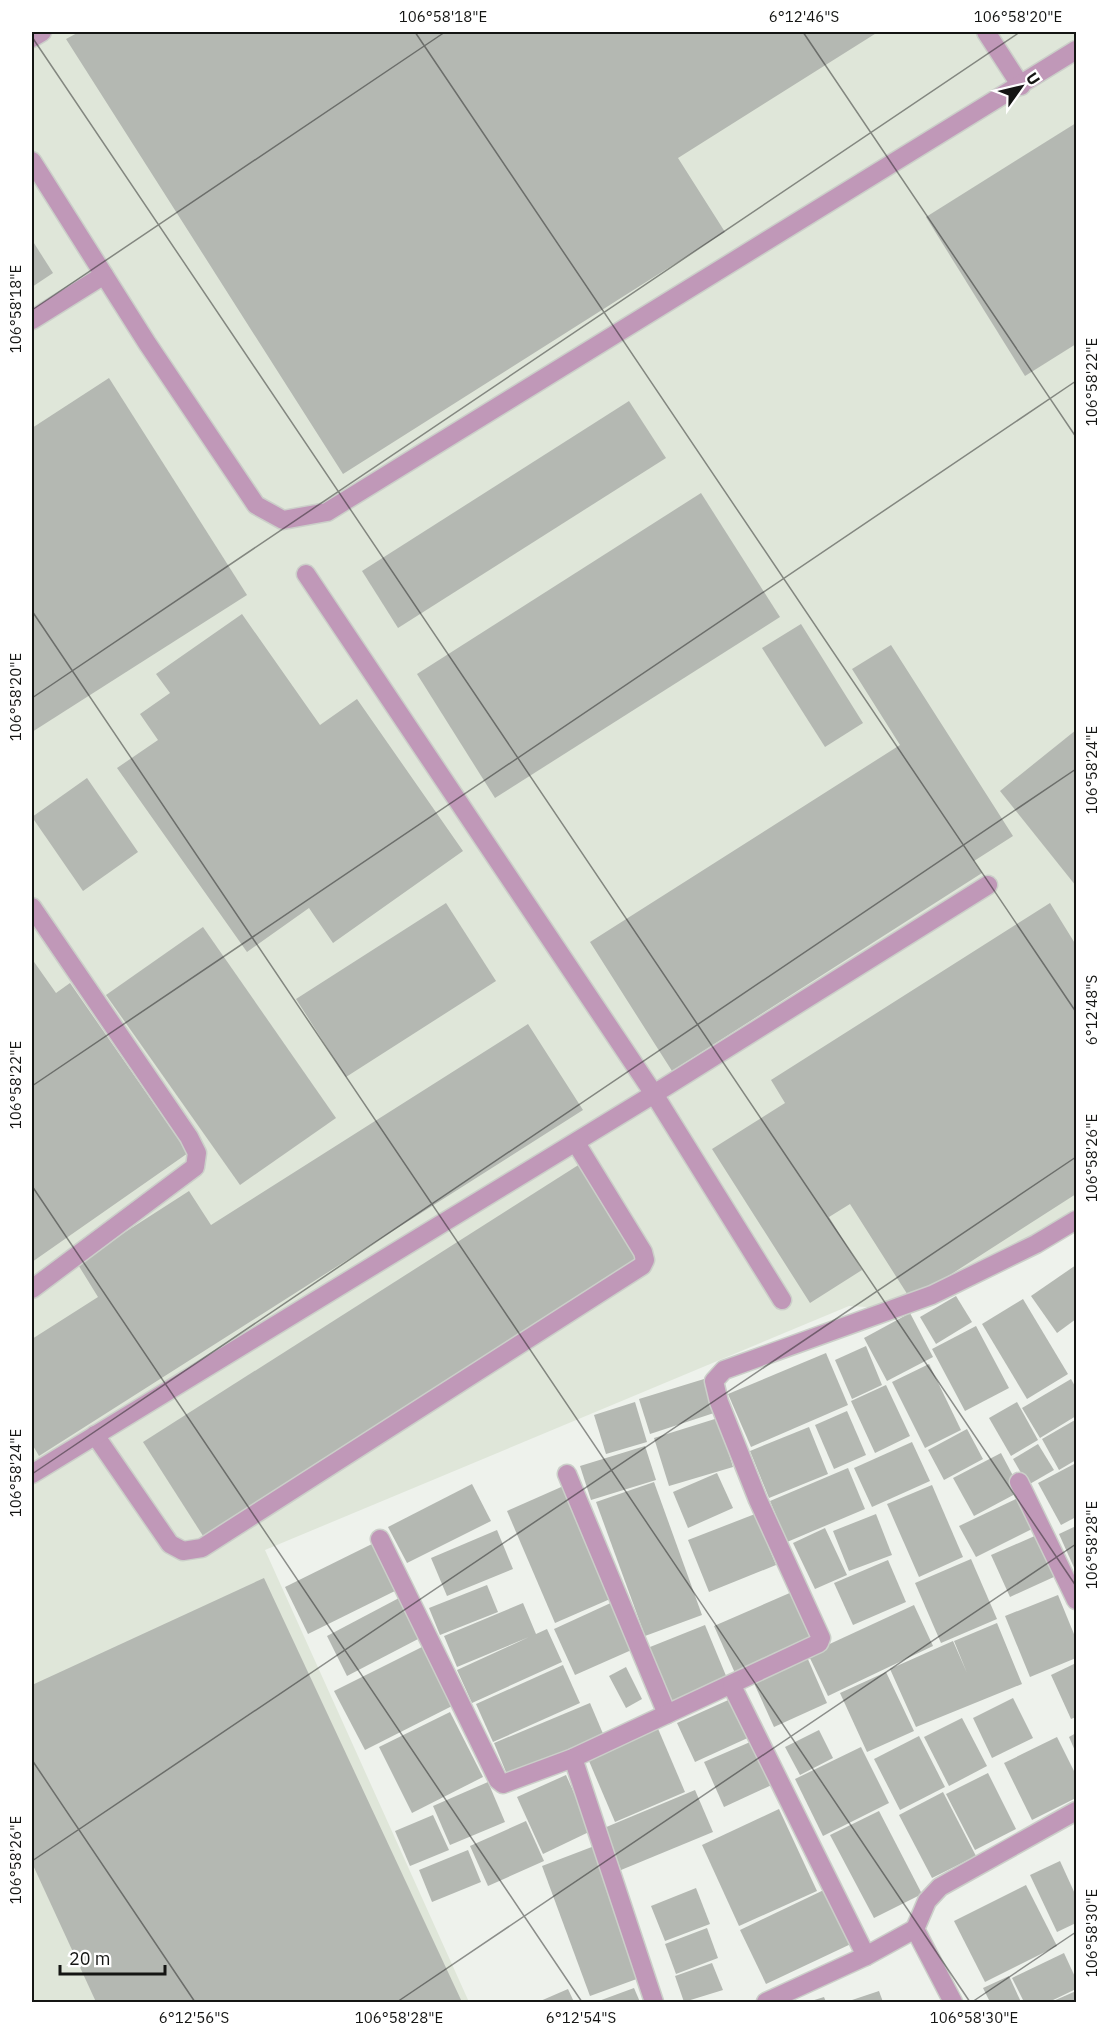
<svg xmlns="http://www.w3.org/2000/svg" width="1108" height="2034" font-family="'IBM Plex Sans',sans-serif">
  <rect width="100%" height="100%" fill="#eef2ec"/>
  <path fill="#dfe6d9" d="M32,32H1076V1212L905,1309L849,1306L265,1550L469,2002H32Z"/>
  <g fill="#b4b8b2">
    <path d="M79,32H878L678,158L725,232L343,474L66,39Z"/>
    <path d="M1076,123V344L1025,376L926,217Z"/>
    <path d="M32,240L53,273L32,287Z"/>
    <path d="M109,378L247,595L32,732V428Z"/>
    <path d="M629,401L666,458L398,628L362,571Z"/>
    <path d="M701,493L780,617L495,798L417,674Z"/>
    <path d="M242,614L320,725L357,699L463,851L333,943L309,908L247,952L117,768L158,740L140,714L170,693L156,674Z"/>
    <path d="M801,624L863,723L825,747L762,648Z"/>
    <path d="M891,645L1013,836L974,861L982,873L672,1071L590,942L900,745L852,669Z"/>
    <path d="M1076,730V886L1000,791Z"/>
    <path d="M87,778L138,852L83,891L32,817Z"/>
    <path d="M446,903L496,981L346,1077L296,999Z"/>
    <path d="M1050,903L1076,945V1194L911,1300L850,1204L829,1217L862,1270L810,1303L712,1149L785,1103L771,1080Z"/>
    <path d="M203,927L336,1118L240,1185L106,995Z"/>
    <path d="M32,959L56,993L70,983L188,1153L32,1262Z"/>
    <path d="M528,1024L583,1110L39,1456L32,1444V1339L98,1297L77,1263L189,1191L211,1225Z"/>
    <path d="M580,1164L641,1261L205,1539L143,1442Z"/>
    <path d="M1076,1265V1319L1057,1333L1031,1296Z"/>
    <path d="M956,1296L972,1322L936,1344L920,1317Z"/>
    <path d="M1023,1299L1068,1374L1027,1399L982,1324Z"/>
    <path d="M910,1313L933,1357L887,1381L864,1338Z"/>
    <path d="M976,1326L1009,1388L965,1411L932,1349Z"/>
    <path d="M866,1346L882,1385L852,1399L835,1360Z"/>
    <path d="M826,1353L848,1405L751,1447L728,1394Z"/>
    <path d="M929,1364L961,1430L925,1448L892,1382Z"/>
    <path d="M704,1379L714,1413L650,1434L639,1399Z"/>
    <path d="M1071,1379L1076,1388V1416L1040,1438L1022,1408Z"/>
    <path d="M886,1385L910,1436L875,1453L851,1401Z"/>
    <path d="M635,1402L647,1442L606,1454L594,1415Z"/>
    <path d="M1017,1402L1038,1440L1011,1456L989,1418Z"/>
    <path d="M847,1411L866,1455L834,1469L815,1425Z"/>
    <path d="M718,1418L733,1467L669,1486L654,1438Z"/>
    <path d="M1075,1420L1076,1460L1059,1470L1042,1439Z"/>
    <path d="M809,1427L828,1474L769,1498L750,1451Z"/>
    <path d="M967,1429L983,1459L944,1480L928,1450Z"/>
    <path d="M912,1442L930,1481L872,1507L854,1468Z"/>
    <path d="M1038,1444L1054,1470L1028,1485L1013,1459Z"/>
    <path d="M645,1446L656,1480L591,1500L580,1466Z"/>
    <path d="M1001,1453L1021,1491L974,1516L953,1478Z"/>
    <path d="M1076,1463V1517L1061,1525L1038,1483Z"/>
    <path d="M848,1468L865,1509L787,1542L770,1501Z"/>
    <path d="M717,1473L733,1508L688,1528L673,1492Z"/>
    <path d="M654,1482L702,1615L645,1636L596,1502Z"/>
    <path d="M472,1484L491,1521L407,1563L388,1527Z"/>
    <path d="M568,1484L617,1596L555,1623L507,1511Z"/>
    <path d="M932,1485L963,1557L919,1577L887,1504Z"/>
    <path d="M1020,1497L1036,1527L976,1557L959,1526Z"/>
    <path d="M755,1514L776,1565L709,1592L688,1540Z"/>
    <path d="M876,1514L892,1555L849,1571L833,1531Z"/>
    <path d="M1076,1526V1572L1059,1534Z"/>
    <path d="M825,1528L847,1575L815,1589L793,1543Z"/>
    <path d="M497,1530L513,1569L447,1596L431,1558Z"/>
    <path d="M1037,1535L1056,1576L1010,1597L991,1555Z"/>
    <path d="M378,1541L401,1588L308,1634L285,1587Z"/>
    <path d="M971,1559L997,1619L941,1643L915,1583Z"/>
    <path d="M888,1560L906,1602L853,1625L834,1583Z"/>
    <path d="M264,1578L462,2002H96L32,1863V1685Z"/>
    <path d="M487,1585L498,1612L440,1635L429,1608Z"/>
    <path d="M792,1592L813,1639L735,1673L714,1626Z"/>
    <path d="M1058,1595L1076,1639V1658L1030,1677L1005,1616Z"/>
    <path d="M399,1598L420,1638L347,1676L327,1636Z"/>
    <path d="M615,1601L636,1648L575,1675L554,1629Z"/>
    <path d="M523,1603L536,1634L547,1629L562,1662L472,1703L457,1670L529,1637L457,1667L444,1636Z"/>
    <path d="M914,1605L933,1646L828,1696L808,1654Z"/>
    <path d="M997,1623L1022,1684L916,1727L890,1669L953,1641L967,1673L954,1641Z"/>
    <path d="M705,1625L729,1683L669,1707L645,1649Z"/>
    <path d="M424,1646L454,1705L365,1750L334,1691Z"/>
    <path d="M807,1657L827,1703L774,1727L753,1681Z"/>
    <path d="M1076,1663V1717L1071,1719L1051,1675Z"/>
    <path d="M563,1665L580,1703L493,1742L476,1704Z"/>
    <path d="M626,1667L642,1699L626,1708L609,1676Z"/>
    <path d="M886,1672L914,1731L867,1752L840,1693Z"/>
    <path d="M735,1697L752,1736L695,1762L677,1723Z"/>
    <path d="M1013,1698L1033,1738L992,1758L973,1718Z"/>
    <path d="M590,1703L604,1736L508,1777L494,1743Z"/>
    <path d="M450,1712L483,1777L412,1813L379,1747Z"/>
    <path d="M962,1718L987,1766L949,1786L924,1737Z"/>
    <path d="M656,1724L685,1792L615,1822L586,1754Z"/>
    <path d="M819,1730L833,1758L800,1775L785,1747Z"/>
    <path d="M1076,1733V1753L1069,1737Z"/>
    <path d="M919,1736L945,1787L900,1810L874,1759Z"/>
    <path d="M1057,1737L1076,1775V1798L1032,1820L1004,1763Z"/>
    <path d="M757,1739L776,1783L724,1807L704,1762Z"/>
    <path d="M861,1747L889,1803L823,1836L795,1779Z"/>
    <path d="M988,1773L1016,1829L975,1850L946,1794Z"/>
    <path d="M566,1775L591,1831L543,1854L517,1797Z"/>
    <path d="M488,1782L505,1822L450,1845L433,1806Z"/>
    <path d="M695,1790L713,1832L621,1870L604,1828Z"/>
    <path d="M943,1792L976,1856L932,1878L899,1815Z"/>
    <path d="M779,1809L817,1891L739,1926L702,1845Z"/>
    <path d="M879,1811L922,1894L874,1918L830,1835Z"/>
    <path d="M433,1815L449,1850L410,1866L395,1831Z"/>
    <path d="M526,1821L544,1861L488,1886L470,1846Z"/>
    <path d="M597,1845L645,1976L590,1996L542,1866Z"/>
    <path d="M468,1850L481,1882L432,1902L419,1870Z"/>
    <path d="M1060,1861L1076,1896V1923L1057,1932L1030,1875Z"/>
    <path d="M1026,1885L1057,1946L985,1982L954,1921Z"/>
    <path d="M696,1888L710,1924L665,1941L651,1906Z"/>
    <path d="M828,1888L853,1943L766,1984L740,1930Z"/>
    <path d="M707,1928L718,1958L676,1974L665,1944Z"/>
    <path d="M1064,1953L1076,1979V1989L1049,2002H1024L1012,1978Z"/>
    <path d="M712,1963L723,1990L684,2002L675,1976Z"/>
    <path d="M1009,1976L1021,2002H990L983,1988Z"/>
    <path d="M634,1988L640,2002H596Z"/>
    <path d="M568,1989L574,2002H538Z"/>
    <path d="M879,1991L883,2002H846Z"/>
    <path d="M1076,1991V2002H1051Z"/>
    <path d="M824,1997L826,2002H808Z"/>
  </g>
  <g fill="none" stroke-linecap="round" stroke-linejoin="round">
    <g stroke="#cbcfc9" stroke-width="21">
      <g id="minor">
        <path d="M986,32L1021,86"/>
        <path d="M32,38L42,32"/>
        <path d="M32,161L147,343L256,505L283,520L327,512L1076,50"/>
        <path d="M32,320L104,275"/>
        <path d="M32,907L189,1137L197,1153L195,1167L32,1289"/>
        <path d="M782,1300L654,1094L988,885"/>
        <path d="M95,1435L170,1544L183,1551L202,1548L642,1266L645,1260L643,1252L576,1143"/>
        <path d="M32,1474L654,1094L306,574"/>
        <path d="M567,1474L667,1714"/>
        <path d="M1019,1482L1076,1600"/>
        <path d="M380,1539L498,1780L503,1784L573,1758L819,1643L821,1638L758,1500L719,1402L714,1381L724,1370L932,1295L1036,1244L1076,1220"/>
        <path d="M732,1686L866,1956"/>
        <path d="M573,1758L654,2002"/>
        <path d="M766,2002L866,1956L915,1929"/>
        <path d="M953,2002L915,1929L927,1901L940,1887L1076,1811"/>
      </g>
    </g>
    <use href="#minor" stroke="#c098b8" stroke-width="18"/>
  </g>
  <path fill="none" stroke="#141513" stroke-width="1.5" stroke-opacity="0.45" d="M415,32L1076,1012M803,32L1076,437M32,37L1076,1586M32,310L445,32M32,611L970,2002M32,698L1020,32M32,1086L1076,381M32,1186L582,2002M32,1474L1076,769M32,1760L195,2002M32,1861L1076,1157M397,2002L1076,1544M972,2002L1076,1932"/>
  <rect width="1108" height="2034" fill="none" stroke="#ffffff" stroke-width="66"/>
  <g transform="translate(1021 87) rotate(56)" stroke="#ffffff" stroke-width="4.5" paint-order="stroke">
  <path d="M0-4.5L10 22L0 15L-10 22Z" fill="#141513"/>
  <text y="-9" font-size="16" font-weight="bold" text-anchor="middle" fill="#141513">U</text>
  </g>
  <path d="M60 1965v9h105v-9" fill="none" stroke="#141513" stroke-width="3"/>
  <text x="69" y="1965" font-size="18" fill="#141513" stroke="#ffffff" stroke-width="4.5" paint-order="stroke">20 m</text>
  <rect x="33" y="33" width="1042" height="1968" fill="none" stroke="#141513" stroke-width="2"/>
  <g font-size="15" text-anchor="middle" fill="#141513">
    <text x="443" y="22">106°58'18"E</text>
    <text x="804" y="22">6°12'46"S</text>
    <text x="1018" y="22">106°58'20"E</text>
    <text transform="translate(16 309) rotate(-90)" y="5">106°58'18"E</text>
    <text transform="translate(1092 382) rotate(-90)" y="5">106°58'22"E</text>
    <text transform="translate(16 697) rotate(-90)" y="5">106°58'20"E</text>
    <text transform="translate(1092 770) rotate(-90)" y="5">106°58'24"E</text>
    <text transform="translate(1092 1010) rotate(-90)" y="5">6°12'48"S</text>
    <text transform="translate(16 1085) rotate(-90)" y="5">106°58'22"E</text>
    <text transform="translate(1092 1158) rotate(-90)" y="5">106°58'26"E</text>
    <text transform="translate(16 1473) rotate(-90)" y="5">106°58'24"E</text>
    <text transform="translate(1092 1545) rotate(-90)" y="5">106°58'28"E</text>
    <text transform="translate(16 1860) rotate(-90)" y="5">106°58'26"E</text>
    <text transform="translate(1092 1933) rotate(-90)" y="5">106°58'30"E</text>
    <text x="194" y="2023">6°12'56"S</text>
    <text x="399" y="2023">106°58'28"E</text>
    <text x="581" y="2023">6°12'54"S</text>
    <text x="974" y="2023">106°58'30"E</text>
  </g>
</svg>
